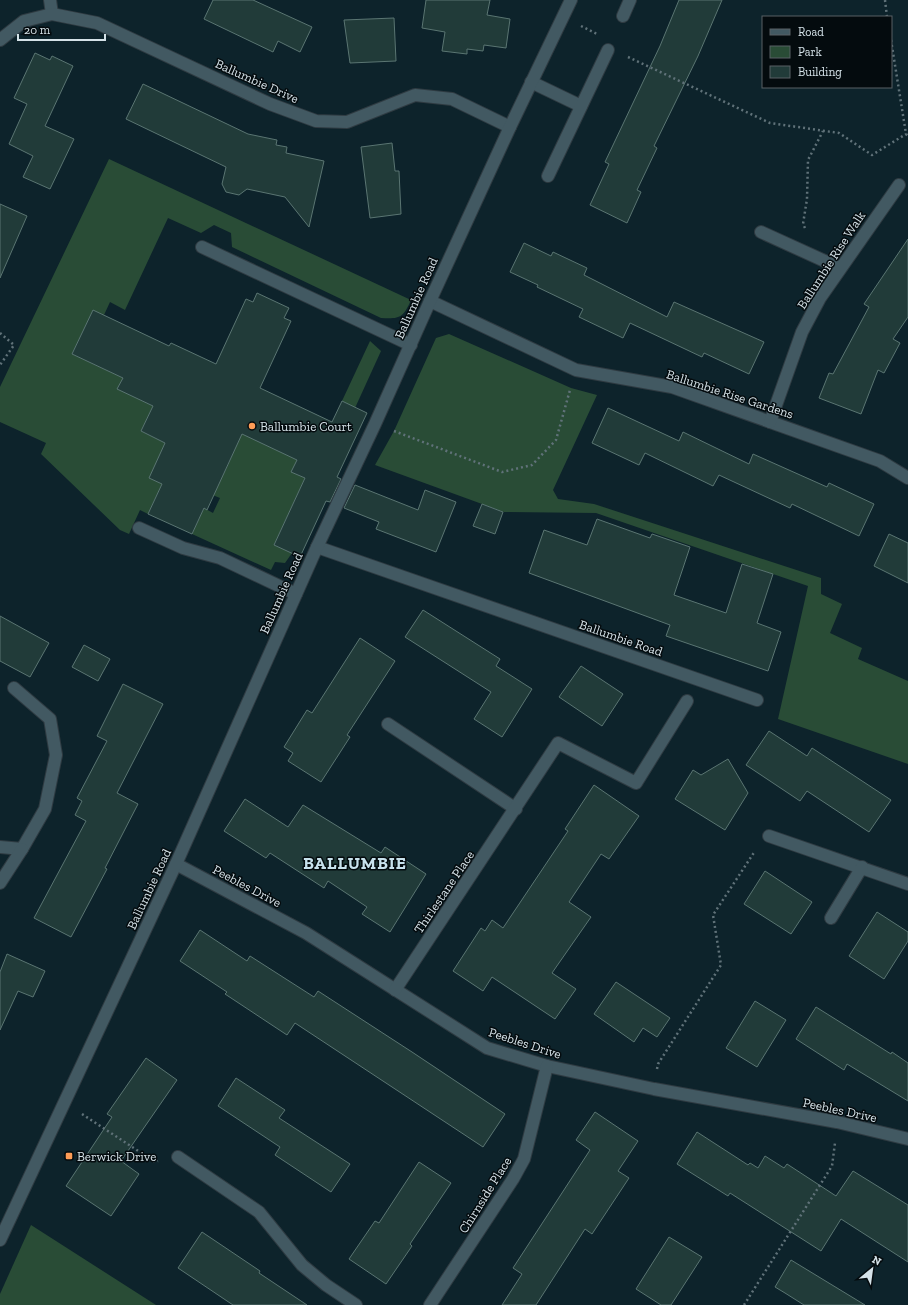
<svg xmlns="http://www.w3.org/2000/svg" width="908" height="1305" font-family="'Zilla Slab',serif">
  <rect width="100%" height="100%" fill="#0d232b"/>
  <g fill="#294c36">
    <path d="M109,159L411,300C403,318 400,319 381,318L232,247L231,233L214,225L201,233L168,218L125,310L110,302L104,315L93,311L72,354L123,378L118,389L153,406L141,431L165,443L162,484L148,514L140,510L129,534L120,530L41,454L46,443L0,422V387Z"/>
    <path d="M449,334L571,388L597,395L553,490L558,499L594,504L821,578V594L842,604L830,633L862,648L858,659L908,681V764L778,719L808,586L596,513L504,512L375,465L394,431L436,338Z"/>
    <path d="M370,341L381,351L355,408L342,401Z"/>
    <path d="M239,432L297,460L292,472L305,478L274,545L292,553L285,563L275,562L271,570L192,534L204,508L213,513L220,498L210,494C225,475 234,455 239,432Z"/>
    <path d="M31,1225L156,1305H0V1294Z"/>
  </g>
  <g fill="#213b39" stroke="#5a7572">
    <path d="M213,0H253L312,27L300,52L278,41L273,52L204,19Z"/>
    <path d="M426,0H490L487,15L510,19L506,48L484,45L483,51L467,49V54L442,51L445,32L422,28Z"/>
    <path d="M679,0H722L698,56L654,146L657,148L637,190L641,192L627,223L590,205L609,164L605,162L660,46Z"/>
    <path d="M394,18L396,61L350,63L344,20Z"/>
    <path d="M35,53L50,60L52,56L73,66L45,126L74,139L50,189L23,177L33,156L9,144L27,104L14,98Z"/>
    <path d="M143,84L248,134L277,140L276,145L287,147L286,153L324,161L309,227L285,197L247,189L239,195L226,192L222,184L226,167L126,119Z"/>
    <path d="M392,143L395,171H399L401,214L370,218L361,147Z"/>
    <path d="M0,204L27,216L0,278Z"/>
    <path d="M908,239V317L893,339L900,343L884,373L878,370L861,414L819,398L829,373L833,374L869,307L864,304Z"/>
    <path d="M524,243L551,256L553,252L587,268L584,275L667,317L674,302L764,342L749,374L704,353L702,357L630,323L623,338L579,317L583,309L537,287L538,285L510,272Z"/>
    <path d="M257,293L289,308L284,318L291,321L260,388L332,422L342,401L367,413L337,477L341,479L330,502L326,501L300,557L274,545L305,478L291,472L297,460L242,434L207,510L204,508L192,534L148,514L162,484L149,478L165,443L141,431L153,406L117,389L123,378L72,354L93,310L169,346L171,343L216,364L246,299L253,302Z"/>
    <path d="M608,408L679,441L683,432L749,464L753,454L827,487L829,483L874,504L859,536L792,504L790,508L719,475L713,486L645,453L639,465L592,443Z"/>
    <path d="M355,485L418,510L425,490L456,502L436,552L376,529L379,522L344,508Z"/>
    <path d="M482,504L503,512L495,534L473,526Z"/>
    <path d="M597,519L650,538L652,534L690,547L674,595L726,613L742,564L773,574L757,623L781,632L768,671L666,636L670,625L529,573L544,530L587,545Z"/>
    <path d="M889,534L908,543V583L874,566Z"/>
    <path d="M423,610L500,659L496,666L532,689L502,737L474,719L491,692L405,637Z"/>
    <path d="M0,616L49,643L30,677L0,661Z"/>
    <path d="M360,638L395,661L347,735L350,737L321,782L288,761L293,753L284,747L307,710L312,713Z"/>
    <path d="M84,645L110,659L98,681L72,667Z"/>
    <path d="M581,666L623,694L602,726L559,697Z"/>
    <path d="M123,684L163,704L117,793L138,804L105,868L107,869L71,937L34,918L86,821L75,815L82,801L77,798L107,741L97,736Z"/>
    <path d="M769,731L807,756L812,748L891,800L869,832L807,791L800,801L746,765Z"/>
    <path d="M728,759L748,793L725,830L675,799L693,770L701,775Z"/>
    <path d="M594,785L639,816L609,859L601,854L569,902L591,917L552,973L576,989L555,1019L492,977L483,991L453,971L481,928L485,931L492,920L503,928L568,831L565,829Z"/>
    <path d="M245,799L288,827L303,805L381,853L385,847L426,874L390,932L362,914L367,907L328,881L324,888L270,853L266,858L224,831Z"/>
    <path d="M765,871L812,902L791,934L744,904Z"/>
    <path d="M877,912L908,932V941L884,979L849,956Z"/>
    <path d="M200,930L247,961L250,956L314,997L318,991L412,1052L505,1114L483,1147L295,1023L287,1035L225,994L227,992L180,961Z"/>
    <path d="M7,954L45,971L33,997L18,991L0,1030V972Z"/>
    <path d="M616,982L670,1018L657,1037L643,1028L634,1042L594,1014Z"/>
    <path d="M755,1001L786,1020L757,1067L726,1048Z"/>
    <path d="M816,1007L891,1054L892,1052L908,1063V1101L847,1064L844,1070L796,1039Z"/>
    <path d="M146,1058L177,1080L121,1161L139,1174L111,1216L66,1186L112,1117L107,1114Z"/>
    <path d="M236,1078L285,1110L279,1118L350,1164L331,1192L275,1155L280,1147L218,1106Z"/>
    <path d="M595,1112L638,1141L618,1171L629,1178L592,1234L585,1229L536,1305H502L522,1274L513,1268L590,1150L576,1140Z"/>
    <path d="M697,1132L748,1165L750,1163L758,1168L765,1156L784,1168L787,1164L836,1196L853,1171L908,1205V1262L841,1219L821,1251L730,1193L728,1196L677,1164Z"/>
    <path d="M419,1162L451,1183L410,1244L412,1246L386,1284L349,1259L375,1221L379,1223Z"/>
    <path d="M202,1232L260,1271L259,1273L307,1305H233L178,1268Z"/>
    <path d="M669,1237L702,1257L671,1305H661L636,1289Z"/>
    <path d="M791,1260L865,1305H804L785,1293L775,1287Z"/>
  </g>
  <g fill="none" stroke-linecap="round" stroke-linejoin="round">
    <g stroke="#2f3b42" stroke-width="14">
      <g id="minor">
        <path d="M50,0L52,14"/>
        <path d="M623,16L630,0"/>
        <path d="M0,40L24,21L52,14L97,23L270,104L316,121L347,122L415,95L452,99L510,127"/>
        <path d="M531,82L581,106"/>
        <path d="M548,176L608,50"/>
        <path d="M761,232L840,268"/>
        <path d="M202,247L411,345"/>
        <path d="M430,301L576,370L672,387L880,461L908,478"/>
        <path d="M770,422L802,332L820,298L899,185"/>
        <path d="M139,528L183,548L220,558L296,594"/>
        <path d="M317,547L757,700"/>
        <path d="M388,724L516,809"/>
        <path d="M769,836L908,884"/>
        <path d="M0,847L22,849L45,809L56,755L50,719L14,688"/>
        <path d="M176,864L306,933L487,1048L547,1066L654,1089L837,1122L908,1139"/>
        <path d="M0,883L22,849"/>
        <path d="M831,918L862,867"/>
        <path d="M395,990L558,743L636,783L687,701"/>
        <path d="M178,1157L259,1212L302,1265L326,1285L356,1305"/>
        <path d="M0,1240L176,864L317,547L375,424L430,301L510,127L571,0"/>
        <path d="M430,1305L513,1179L524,1159L547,1066"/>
      </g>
    </g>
    <g stroke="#607279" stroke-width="2.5" stroke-dasharray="2 3" stroke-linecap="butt">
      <path d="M885,0L887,17"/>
      <path d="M581,26L597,34"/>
      <path d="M891,40L906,134L908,136"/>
      <path d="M628,57L770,123L839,133L872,155L906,134"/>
      <path d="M805,228L803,224L807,199L808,160L823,131"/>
      <path d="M0,333L14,345L0,365"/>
      <path d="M394,431L502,472L532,465L556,440L570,390"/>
      <path d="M657,1069L658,1064L721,965L713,915L755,851"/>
      <path d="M82,1114L155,1162L158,1161"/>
      <path d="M744,1305L832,1166L835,1143"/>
    </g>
    <use href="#minor" stroke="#425962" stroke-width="12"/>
  </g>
  <g fill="#fd9c56" stroke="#040b0e" stroke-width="1.5">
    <circle cx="252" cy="426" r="4"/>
    <rect x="65" y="1152" width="8" height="8" rx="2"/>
  </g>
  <g text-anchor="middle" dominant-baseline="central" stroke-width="3" stroke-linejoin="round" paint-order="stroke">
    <g font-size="13" fill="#d5e2e8" stroke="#040b0e">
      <text transform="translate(257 81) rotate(24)">Ballumbie Drive</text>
      <text transform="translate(831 260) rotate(-57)">Ballumbie Rise Walk</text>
      <text transform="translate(416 298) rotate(-66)">Ballumbie Road</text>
      <text transform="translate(730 394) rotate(18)">Ballumbie Rise Gardens</text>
      <text transform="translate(281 593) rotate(-66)">Ballumbie Road</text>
      <text transform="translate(621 638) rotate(19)">Ballumbie Road</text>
      <text transform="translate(247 886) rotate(28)">Peebles Drive</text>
      <text transform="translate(149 889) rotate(-65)">Ballumbie Road</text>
      <text transform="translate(444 892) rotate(-56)">Thirlestane Place</text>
      <text transform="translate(525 1043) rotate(18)">Peebles Drive</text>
      <text transform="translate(840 1110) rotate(12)">Peebles Drive</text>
      <text transform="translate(485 1195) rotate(-58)">Chirnside Place</text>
    </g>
    <g font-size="13" fill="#d5e2e8" stroke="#040b0e" text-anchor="start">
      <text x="260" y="426">Ballumbie Court</text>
      <text x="77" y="1156">Berwick Drive</text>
    </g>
    <g font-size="17" font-weight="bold" letter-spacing="1" fill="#c8e2ed" stroke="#040b0e">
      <text x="355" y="863">BALLUMBIE</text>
    </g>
  </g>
  <rect x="762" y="16" width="130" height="72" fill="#040b0e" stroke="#586165"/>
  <rect x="770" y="29" width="20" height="6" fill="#425962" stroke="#586165"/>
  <text x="798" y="36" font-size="12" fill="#d5e2e8">Road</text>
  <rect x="770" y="46" width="20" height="12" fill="#294c36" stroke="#586165"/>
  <text x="798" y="56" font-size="12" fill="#d5e2e8">Park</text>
  <rect x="770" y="66" width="20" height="12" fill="#213b39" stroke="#586165"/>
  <text x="798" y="76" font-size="12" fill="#d5e2e8">Building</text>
  <g transform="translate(872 1269) rotate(29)" stroke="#040b0e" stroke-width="3" paint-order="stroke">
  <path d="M0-3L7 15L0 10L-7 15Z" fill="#d5e2e8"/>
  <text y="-6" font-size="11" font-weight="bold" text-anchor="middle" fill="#d5e2e8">N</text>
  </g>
  <path d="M18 34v6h87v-6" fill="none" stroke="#d5e2e8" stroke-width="2"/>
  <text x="24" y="34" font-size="12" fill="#d5e2e8" stroke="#040b0e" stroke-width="3" paint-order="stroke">20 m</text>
</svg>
